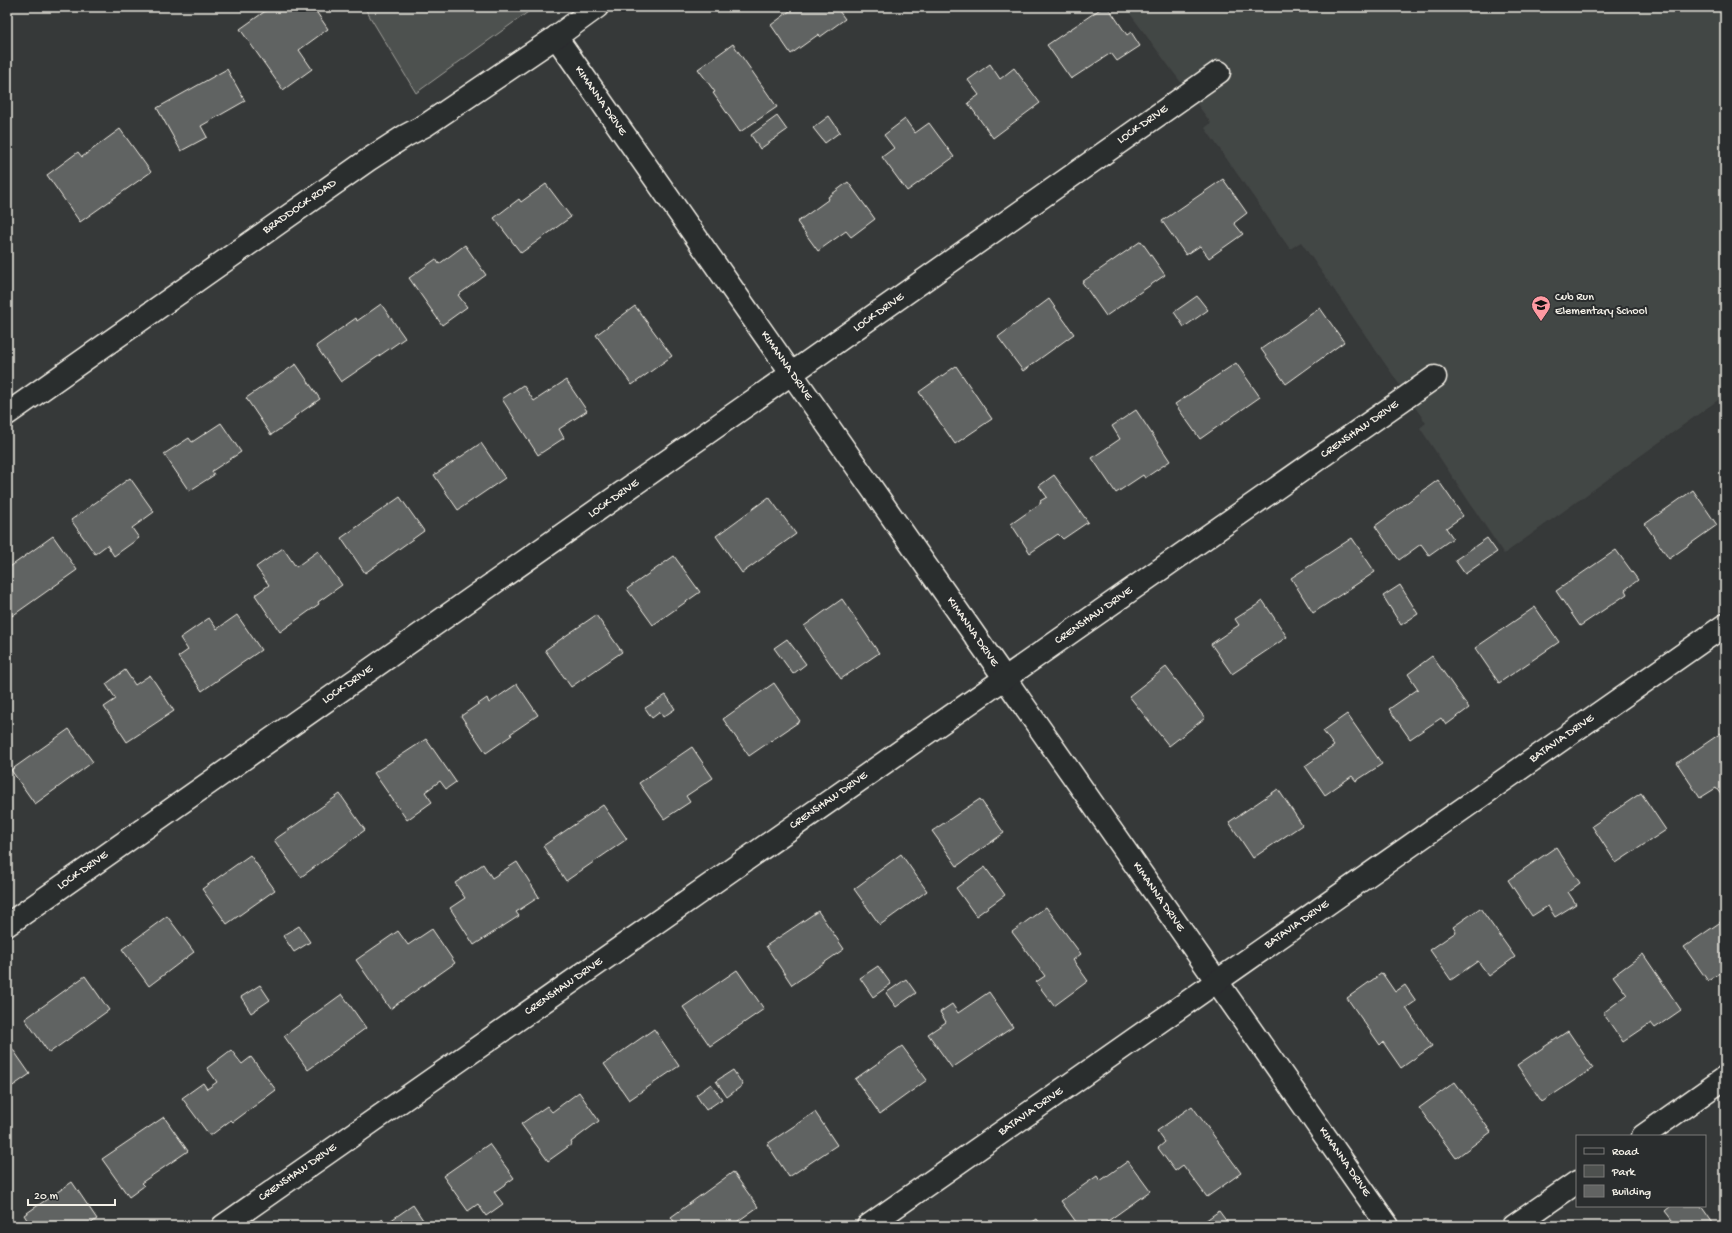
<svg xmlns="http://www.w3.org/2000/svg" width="1732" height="1233" font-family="'Gochi Hand',sans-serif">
  <rect width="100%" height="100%" fill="#363939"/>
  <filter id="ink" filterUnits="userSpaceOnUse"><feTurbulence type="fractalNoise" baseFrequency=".025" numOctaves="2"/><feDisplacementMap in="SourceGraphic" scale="8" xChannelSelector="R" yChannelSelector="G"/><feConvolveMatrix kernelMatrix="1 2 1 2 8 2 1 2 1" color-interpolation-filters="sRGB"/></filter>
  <g filter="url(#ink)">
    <path fill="#434645" d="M1125,7H1725V395L1504,554L1420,428L1426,423L1301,242L1290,249L1205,128L1211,123Z"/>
    <path fill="#4e514f" stroke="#a1a19c" d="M364,7H535L416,93Z"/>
    <g fill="#616362" stroke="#f4f1e8">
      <path d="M271,7H313L328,29L299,50L312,69L283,90L240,29Z"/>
      <path d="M795,7H836L845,19L820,37L819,34L791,54L771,25Z"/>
      <path d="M1103,7H1108L1127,35L1131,32L1140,46L1117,61L1111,53L1071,79L1047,45Z"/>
      <path d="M733,44L777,107L740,132L713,93L715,92L698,69Z"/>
      <path d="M990,64L1000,79L1014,68L1040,103L993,138L968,103L979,95L968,80Z"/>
      <path d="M227,69L245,101L201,126L207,137L181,151L157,108Z"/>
      <path d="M777,116L787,130L760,149L751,135Z"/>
      <path d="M829,116L840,132L825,143L813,128Z"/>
      <path d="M905,119L915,133L929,123L954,157L907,191L882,157L894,148L884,135Z"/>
      <path d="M120,129L151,172L80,222L47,175L78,152L82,157Z"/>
      <path d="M1223,179L1247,213L1234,223L1243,234L1209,258L1200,246L1186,255L1162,221Z"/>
      <path d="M848,182L875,219L851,237L846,231L818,251L797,222L829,199L828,197Z"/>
      <path d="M546,184L571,217L521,253L494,218L519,199L521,202Z"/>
      <path d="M1141,241L1165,275L1106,316L1082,282Z"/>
      <path d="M465,245L486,275L458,295L467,307L442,325L409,278L436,259L439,264Z"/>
      <path d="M1197,296L1208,310L1184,327L1174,312Z"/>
      <path d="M1049,299L1074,334L1023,371L998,337Z"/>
      <path d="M381,304L405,338L341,382L316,346L356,318L357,321Z"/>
      <path d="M635,306L672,356L632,385L596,335Z"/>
      <path d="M1320,308L1344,342L1286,384L1261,349Z"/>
      <path d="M1236,363L1260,397L1200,439L1175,404Z"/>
      <path d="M296,364L320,399L294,417L295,419L271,435L246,398Z"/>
      <path d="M956,366L992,419L955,444L919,392Z"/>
      <path d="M566,380L587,411L559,429L564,438L538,455L502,399L523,385L534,401Z"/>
      <path d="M1136,410L1170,461L1145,478L1143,475L1116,493L1092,458L1120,439L1112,426Z"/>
      <path d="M221,423L241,452L212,471L214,475L189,491L164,454L189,438L192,442Z"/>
      <path d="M481,443L505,478L458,510L434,475Z"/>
      <path d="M1054,475L1088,522L1063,539L1058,534L1030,553L1011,524L1041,503L1040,501L1047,497L1039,486Z"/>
      <path d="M130,478L154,512L132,528L139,538L114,556L107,545L95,554L71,520Z"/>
      <path d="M1438,480L1463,516L1446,528L1453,538L1429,555L1421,544L1399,560L1375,526Z"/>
      <path d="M1693,490L1717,525L1669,559L1645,524Z"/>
      <path d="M400,497L424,531L365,573L341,538Z"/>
      <path d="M769,497L796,534L742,573L716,536Z"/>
      <path d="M53,536L77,570L12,616L7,609V569Z"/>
      <path d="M1352,538L1375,572L1313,613L1291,578Z"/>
      <path d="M1487,538L1497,552L1465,574L1455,560Z"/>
      <path d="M283,548L296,567L318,551L342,585L318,602L319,604L280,632L255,595L269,585L256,567Z"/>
      <path d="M1616,550L1638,580L1625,590L1627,594L1580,626L1556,591Z"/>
      <path d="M674,556L700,592L653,625L627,589Z"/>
      <path d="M1400,585L1418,614L1401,625L1383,596Z"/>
      <path d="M842,599L879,653L841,679L804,626Z"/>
      <path d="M1263,601L1287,637L1232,674L1211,644L1239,625L1235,619Z"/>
      <path d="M1535,607L1559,642L1499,683L1475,648Z"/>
      <path d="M237,615L261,650L202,691L178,657L188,650L180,638L209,618L217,629Z"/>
      <path d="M596,615L622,652L571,687L545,650Z"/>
      <path d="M787,639L806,664L793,674L774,648Z"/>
      <path d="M1432,656L1469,708L1446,725L1441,718L1410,739L1389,709L1418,689L1408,674Z"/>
      <path d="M1166,667L1205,718L1169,746L1129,696Z"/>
      <path d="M125,670L135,685L150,675L174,711L127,742L104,707L116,699L106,684Z"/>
      <path d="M774,683L800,721L749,756L723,719Z"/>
      <path d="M517,684L538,715L510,734L512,735L486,753L461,716L487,698L489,703Z"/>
      <path d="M666,695L675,709L663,717L660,712L652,718L645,708Z"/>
      <path d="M1347,714L1382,764L1356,781L1352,776L1325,795L1305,766L1334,746L1323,731Z"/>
      <path d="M69,729L93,762L35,804L11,770Z"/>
      <path d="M1724,731L1725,794L1722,796L1716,788L1700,798L1677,763Z"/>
      <path d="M426,739L456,782L446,789L440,781L425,792L432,802L407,820L374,773Z"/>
      <path d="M692,747L713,778L686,796L690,802L664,819L639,783Z"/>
      <path d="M1278,789L1302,825L1253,858L1229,822Z"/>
      <path d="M1641,793L1666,830L1616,863L1592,826Z"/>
      <path d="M340,794L365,830L301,877L274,840Z"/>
      <path d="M980,799L1004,833L957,866L932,831Z"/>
      <path d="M603,805L627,839L566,881L543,846Z"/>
      <path d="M1556,847L1580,883L1568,892L1576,904L1555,917L1548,906L1532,916L1508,880Z"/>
      <path d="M901,854L927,891L880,925L854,889Z"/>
      <path d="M250,855L275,890L227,924L202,889Z"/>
      <path d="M517,862L539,897L516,912L519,916L474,945L450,908L465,898L455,883L483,864L492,878Z"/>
      <path d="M985,867L1005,895L976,916L956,888Z"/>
      <path d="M1046,907L1081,954L1073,960L1088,981L1054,1006L1036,982L1045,976L1012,932Z"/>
      <path d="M1480,908L1515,957L1489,976L1478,961L1451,980L1430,950L1456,932L1453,927Z"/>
      <path d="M818,911L844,949L792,985L766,946Z"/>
      <path d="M167,916L194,952L149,986L122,949Z"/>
      <path d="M1725,919V970L1708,981L1684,947Z"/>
      <path d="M299,926L310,942L294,952L283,936Z"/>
      <path d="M432,929L455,963L390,1009L356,960L398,931L408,945Z"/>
      <path d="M1643,954L1681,1010L1655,1028L1651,1023L1623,1042L1603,1013L1627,995L1613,976Z"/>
      <path d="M878,966L891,984L873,997L860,978Z"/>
      <path d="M737,970L764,1009L710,1046L683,1007Z"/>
      <path d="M1382,973L1395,992L1405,985L1416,1001L1406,1008L1432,1046L1401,1068L1383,1042L1380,1045L1347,998Z"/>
      <path d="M85,976L109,1010L49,1053L25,1019Z"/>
      <path d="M906,979L916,993L896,1007L886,993Z"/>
      <path d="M260,985L270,1000L251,1013L241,997Z"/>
      <path d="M989,992L1013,1027L952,1068L928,1034L946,1022L940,1012L952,1004L958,1013Z"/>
      <path d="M342,994L366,1028L308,1070L284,1036Z"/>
      <path d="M654,1029L679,1066L629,1100L604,1064Z"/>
      <path d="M1568,1031L1593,1068L1542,1102L1517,1065Z"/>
      <path d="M7,1041L30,1074L7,1090Z"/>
      <path d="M902,1046L927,1080L880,1114L855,1079Z"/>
      <path d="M231,1050L242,1064L251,1057L276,1090L233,1122L231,1120L210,1136L182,1098L203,1083L207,1089L217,1082L207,1068Z"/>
      <path d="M733,1070L743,1085L727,1097L716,1081Z"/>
      <path d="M1455,1082L1491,1132L1456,1158L1419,1108Z"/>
      <path d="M711,1084L722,1099L706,1110L696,1095Z"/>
      <path d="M579,1092L599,1121L571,1142L572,1144L548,1161L521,1124L547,1106L552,1112Z"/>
      <path d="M1192,1106L1241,1173L1207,1197L1183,1165L1175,1171L1158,1148L1165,1142L1157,1131Z"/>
      <path d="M815,1112L837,1145L789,1177L767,1144Z"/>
      <path d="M164,1117L188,1151L141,1183L144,1186L129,1197L102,1159Z"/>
      <path d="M489,1144L514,1178L494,1192L503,1204L486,1216L478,1204L468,1211L443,1176Z"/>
      <path d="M1128,1161L1150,1191L1101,1226H1079L1061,1201L1097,1176L1100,1181Z"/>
      <path d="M733,1172L758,1207L731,1226H677L671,1217Z"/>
      <path d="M72,1182L97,1219L87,1226H31L24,1215Z"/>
      <path d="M413,1205L427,1226H373L383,1219L387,1223Z"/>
      <path d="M1671,1206H1701L1715,1226H1672L1675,1224L1665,1211Z"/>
      <path d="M1219,1211L1230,1226H1198Z"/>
      <path d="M1037,1219L1042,1226H1026Z"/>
    </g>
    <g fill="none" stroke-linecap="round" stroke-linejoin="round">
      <g stroke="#f4f1e8" stroke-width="25">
        <g id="minor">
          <path d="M556,37L1388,1226"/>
          <path d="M7,925L791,374L1219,72"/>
          <path d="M1643,1136L1725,1078"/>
          <path d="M223,1226L1435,377"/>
          <path d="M868,1226L1725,625"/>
          <path d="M1514,1226L1577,1182"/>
        </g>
      </g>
      <g stroke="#f4f1e8" stroke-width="25">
        <path id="major" d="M7,414L368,160L405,136L426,125L556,37L597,7"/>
      </g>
      <use href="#minor" stroke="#2a2d2e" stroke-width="22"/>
      <use href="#major" stroke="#2a2d2e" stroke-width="22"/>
    </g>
  </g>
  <defs>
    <g id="school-pin" transform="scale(1)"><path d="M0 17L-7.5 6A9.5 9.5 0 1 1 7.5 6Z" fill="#ff9aa2" stroke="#2a2d2e"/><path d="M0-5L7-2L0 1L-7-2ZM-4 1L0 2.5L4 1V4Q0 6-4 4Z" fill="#111"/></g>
  </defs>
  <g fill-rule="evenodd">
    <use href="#school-pin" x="1541" y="305"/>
  </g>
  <g text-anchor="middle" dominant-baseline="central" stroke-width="4" stroke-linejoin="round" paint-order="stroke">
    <g font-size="12" fill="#f4f1e8" stroke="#2a2d2e">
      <text transform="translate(600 101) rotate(55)">KIMANNA DRIVE</text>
      <text transform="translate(1143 125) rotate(-35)">LOCK DRIVE</text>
      <text transform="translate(300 207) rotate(-35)">BRADDOCK ROAD</text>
      <text transform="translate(879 313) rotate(-35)">LOCK DRIVE</text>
      <text transform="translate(786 366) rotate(55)">KIMANNA DRIVE</text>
      <text transform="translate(1360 430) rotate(-35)">CRENSHAW DRIVE</text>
      <text transform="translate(614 499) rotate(-35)">LOCK DRIVE</text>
      <text transform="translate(1094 616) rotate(-35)">CRENSHAW DRIVE</text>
      <text transform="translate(972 632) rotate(55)">KIMANNA DRIVE</text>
      <text transform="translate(348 685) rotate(-35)">LOCK DRIVE</text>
      <text transform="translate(1562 739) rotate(-35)">BATAVIA DRIVE</text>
      <text transform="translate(829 801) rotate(-35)">CRENSHAW DRIVE</text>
      <text transform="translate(83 871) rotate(-35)">LOCK DRIVE</text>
      <text transform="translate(1158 897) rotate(55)">KIMANNA DRIVE</text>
      <text transform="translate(1297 925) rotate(-35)">BATAVIA DRIVE</text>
      <text transform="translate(564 987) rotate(-35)">CRENSHAW DRIVE</text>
      <text transform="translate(1031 1112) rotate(-35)">BATAVIA DRIVE</text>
      <text transform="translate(1344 1162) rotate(55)">KIMANNA DRIVE</text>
      <text transform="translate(298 1173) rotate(-35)">CRENSHAW DRIVE</text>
    </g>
    <g font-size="12" fill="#f4f1e8" stroke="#2a2d2e" text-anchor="start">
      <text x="1555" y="298">Cub Run<tspan x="1555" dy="14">Elementary School</tspan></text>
    </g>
  </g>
  <rect width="1732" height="1233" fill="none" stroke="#2a2d2e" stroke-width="24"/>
  <rect x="12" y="12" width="1708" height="1209" fill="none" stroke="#f4f1e8" stroke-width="1.5" filter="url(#ink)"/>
  <rect x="1576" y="1135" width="130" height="72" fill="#2a2d2e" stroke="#7b7b78"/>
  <rect x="1584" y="1148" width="20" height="6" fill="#2a2d2e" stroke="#7b7b78"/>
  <text x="1612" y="1155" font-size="12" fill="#f4f1e8">Road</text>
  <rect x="1584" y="1165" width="20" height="12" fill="#4e514f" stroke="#7b7b78"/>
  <text x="1612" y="1175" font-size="12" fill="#f4f1e8">Park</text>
  <rect x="1584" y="1185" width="20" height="12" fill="#616362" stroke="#7b7b78"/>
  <text x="1612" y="1195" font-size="12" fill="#f4f1e8">Building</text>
  <path d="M28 1199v6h87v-6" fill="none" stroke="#f4f1e8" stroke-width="2"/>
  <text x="34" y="1199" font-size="12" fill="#f4f1e8" stroke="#2a2d2e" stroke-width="3" paint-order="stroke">20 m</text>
</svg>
